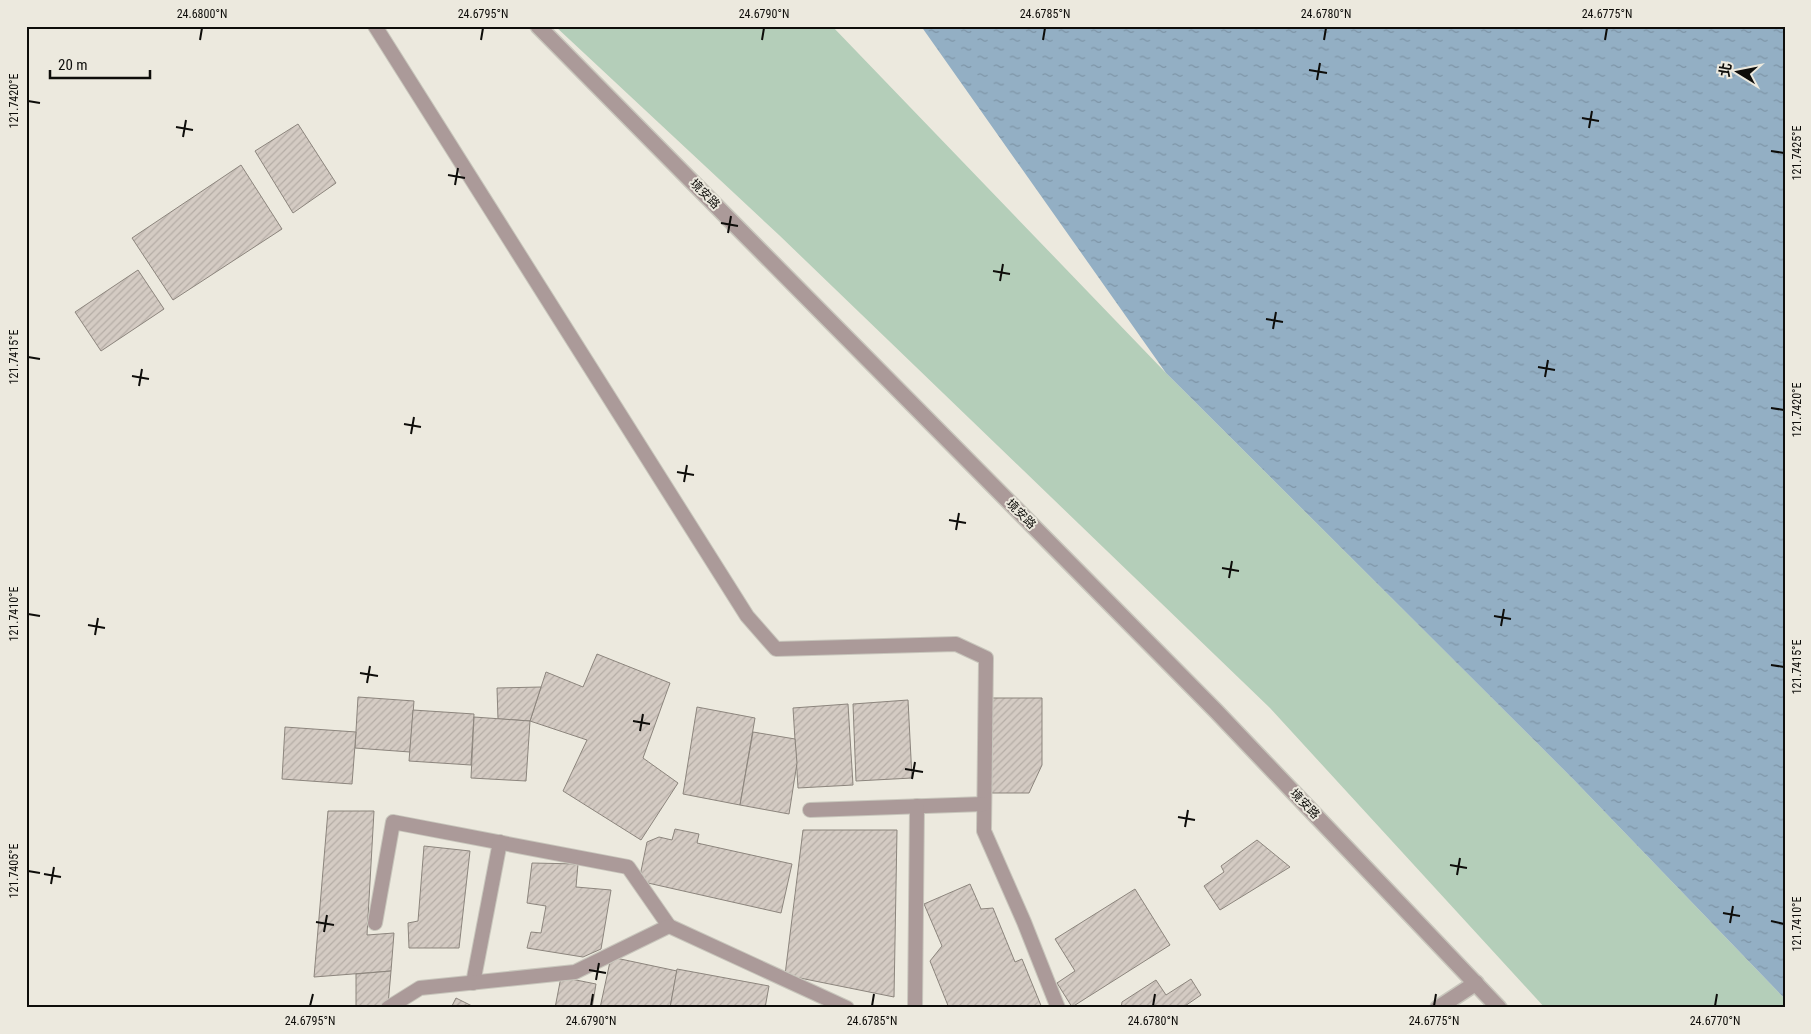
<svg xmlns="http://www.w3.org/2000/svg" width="1811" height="1034" font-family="'Roboto Condensed','Noto Sans TC',sans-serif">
  <defs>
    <pattern id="water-ripples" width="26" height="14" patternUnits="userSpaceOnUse" patternTransform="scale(1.25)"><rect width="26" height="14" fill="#93afc4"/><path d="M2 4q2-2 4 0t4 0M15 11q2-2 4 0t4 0" fill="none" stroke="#7e95a7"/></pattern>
    <pattern id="building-hatch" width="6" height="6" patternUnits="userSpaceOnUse" patternTransform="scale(1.25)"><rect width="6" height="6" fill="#d4cbc3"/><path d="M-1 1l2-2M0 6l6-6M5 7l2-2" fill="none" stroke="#b5ada6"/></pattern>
  </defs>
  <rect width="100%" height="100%" fill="#ece9de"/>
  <path fill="#b4ceb9" d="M555,26H832L1166,373L1573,779L1785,999V1008H1545L1270,708L779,235Z"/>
  <path fill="url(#water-ripples)" d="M921,26H1785V999L1573,779L1166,373Z"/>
  <g fill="url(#building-hatch)" stroke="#8c857d">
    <path d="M298,124L336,183L293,213L255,151Z"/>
    <path d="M241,165L282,229L173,300L132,238Z"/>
    <path d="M138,270L164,309L101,351L75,312Z"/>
    <path d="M597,654L670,683L643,758L678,783L641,840L563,791L587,740L530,721L546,672L583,687Z"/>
    <path d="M541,687L530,721L498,719L497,688Z"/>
    <path d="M358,697L414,701L410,752L355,748Z"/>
    <path d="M992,698H1042V765L1029,793H991Z"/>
    <path d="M908,700L912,778L856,781L853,704Z"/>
    <path d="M848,704L853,785L798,788L793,708Z"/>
    <path d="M697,707L755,718L740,805L683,794Z"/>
    <path d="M413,710L474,714L471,765L409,761Z"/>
    <path d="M474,717L530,721L526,781L471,778Z"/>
    <path d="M285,727L356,732L352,784L282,779Z"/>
    <path d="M753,732L795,739L797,763L789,814L740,805Z"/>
    <path d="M328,811H374L367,935L394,933L391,971L314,977Z"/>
    <path d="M675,829L699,834L697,843L792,864L781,913L639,881L647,842L659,837L672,840Z"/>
    <path d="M803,830H897L894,997L785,975Z"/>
    <path d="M1257,840L1290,867L1220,910L1204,886L1224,872L1221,866Z"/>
    <path d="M424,846L470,851L459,948H409L408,923L418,921Z"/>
    <path d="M532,863L578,864L576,887L611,890L601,949L583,957L527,948L531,932L541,933L546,906L527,903Z"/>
    <path d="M970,884L981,909L993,908L1015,962L1022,959L1042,1008H949L930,961L942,946L924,904Z"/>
    <path d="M1135,889L1170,945L1072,1007L1057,983L1075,971L1055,939Z"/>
    <path d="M611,957L677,971L670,1008H600Z"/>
    <path d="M677,969L769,986L765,1008H670Z"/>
    <path d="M391,971L388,1005L383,1008H356V974Z"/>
    <path d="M561,977L596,984L592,1008H555Z"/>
    <path d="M1191,979L1201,995L1182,1008H1121L1122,1002L1156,980L1166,995Z"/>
    <path d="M456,998L476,1008H451Z"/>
  </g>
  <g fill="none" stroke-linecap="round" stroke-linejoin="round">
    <g stroke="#c8c6bc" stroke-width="16">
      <g id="lane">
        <path d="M375,26L747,616L776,649L956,644L986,658L984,831L1024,922L1058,1008"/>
        <path d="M810,810L984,804"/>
        <path d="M375,923L393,822L628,867L669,926"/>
        <path d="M473,983L500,842"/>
        <path d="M388,1008L420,988L575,972L669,926L847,1008"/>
        <path d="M915,1008L917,806"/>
      </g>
    </g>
    <g stroke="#c8c6bc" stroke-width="18">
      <g id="street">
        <path d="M538,26L1216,711L1499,1008"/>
        <path d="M1438,1008L1476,983"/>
      </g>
    </g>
    <use href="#lane" stroke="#ab9a99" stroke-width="14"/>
    <use href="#street" stroke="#ab9a99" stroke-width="15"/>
  </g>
  <path fill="none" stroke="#0e0d0a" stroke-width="2" d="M200,40L202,28M481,40L483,28M762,40L764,28M1043,40L1045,28M1324,40L1326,28M1605,40L1607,28M1309,70L1327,73M1317,80L1320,63M28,101L40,103M1582,118L1599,121M176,127L193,130M1589,128L1592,111M183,137L186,120M1771,151L1784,153M448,175L465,178M455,185L458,168M721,223L738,226M728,233L731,216M993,271L1010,274M1000,281L1003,264M1266,319L1283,322M1273,329L1276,312M28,357L40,359M1538,367L1555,370M132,376L149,379M1545,377L1548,360M139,386L142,369M1771,408L1784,410M404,424L421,427M411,434L414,417M677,472L694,475M684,482L687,465M949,520L966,523M956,530L959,513M1222,568L1239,571M1229,578L1232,561M28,614L40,616M1494,616L1511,619M88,625L105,628M1501,626L1504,609M95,635L98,618M1771,665L1784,667M360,673L378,676M367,683L370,666M633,721L650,724M640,731L643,714M905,769L923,772M912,779L915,762M1178,817L1195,820M1185,827L1188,810M1450,865L1467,868M28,871L40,873M44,874L61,877M1457,875L1460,858M51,884L54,867M1723,913L1740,916M1771,921L1784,924M316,922L334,925M1730,923L1733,906M324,932L327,915M589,970L606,973M596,980L599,963M310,1006L313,994M591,1006L593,994M872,1006L874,994M1153,1006L1155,994M1434,1006L1436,994M1715,1006L1717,994"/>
  <g text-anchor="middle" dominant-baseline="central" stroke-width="4" stroke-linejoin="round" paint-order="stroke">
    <g font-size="12" fill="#0e0d0a" stroke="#ece9de">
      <text transform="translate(705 194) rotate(45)">境安路</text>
      <text transform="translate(1021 514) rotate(45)">境安路</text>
      <text transform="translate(1305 804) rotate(46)">境安路</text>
    </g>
  </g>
  <rect width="1811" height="1034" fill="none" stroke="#ece9de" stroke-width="55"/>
  <g transform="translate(1738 72) rotate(280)" stroke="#ece9de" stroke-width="4" paint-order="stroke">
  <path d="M0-4L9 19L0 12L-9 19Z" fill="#0e0d0a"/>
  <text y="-8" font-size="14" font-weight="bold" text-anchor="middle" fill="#0e0d0a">北</text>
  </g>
  <path d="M50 70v8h100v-8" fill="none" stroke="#0e0d0a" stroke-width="2.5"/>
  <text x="58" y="70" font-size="15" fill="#0e0d0a" stroke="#ece9de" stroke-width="4" paint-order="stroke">20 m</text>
  <rect x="28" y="28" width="1756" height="978" fill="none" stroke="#0e0d0a" stroke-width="2"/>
  <g font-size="12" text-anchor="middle" fill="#0e0d0a">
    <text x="202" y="18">24.6800°N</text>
    <text x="483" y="18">24.6795°N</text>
    <text x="764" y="18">24.6790°N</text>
    <text x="1045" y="18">24.6785°N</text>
    <text x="1326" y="18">24.6780°N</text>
    <text x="1607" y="18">24.6775°N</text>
    <text transform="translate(14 101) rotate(-90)" y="4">121.7420°E</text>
    <text transform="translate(1797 153) rotate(-90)" y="4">121.7425°E</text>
    <text transform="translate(14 357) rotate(-90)" y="4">121.7415°E</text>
    <text transform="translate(1797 410) rotate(-90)" y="4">121.7420°E</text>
    <text transform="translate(14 614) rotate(-90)" y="4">121.7410°E</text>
    <text transform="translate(1797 667) rotate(-90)" y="4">121.7415°E</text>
    <text transform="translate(14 871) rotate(-90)" y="4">121.7405°E</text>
    <text transform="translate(1797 924) rotate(-90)" y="4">121.7410°E</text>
    <text x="310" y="1025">24.6795°N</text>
    <text x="591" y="1025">24.6790°N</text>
    <text x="872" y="1025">24.6785°N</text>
    <text x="1153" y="1025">24.6780°N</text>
    <text x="1434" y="1025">24.6775°N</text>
    <text x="1715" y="1025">24.6770°N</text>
  </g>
</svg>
